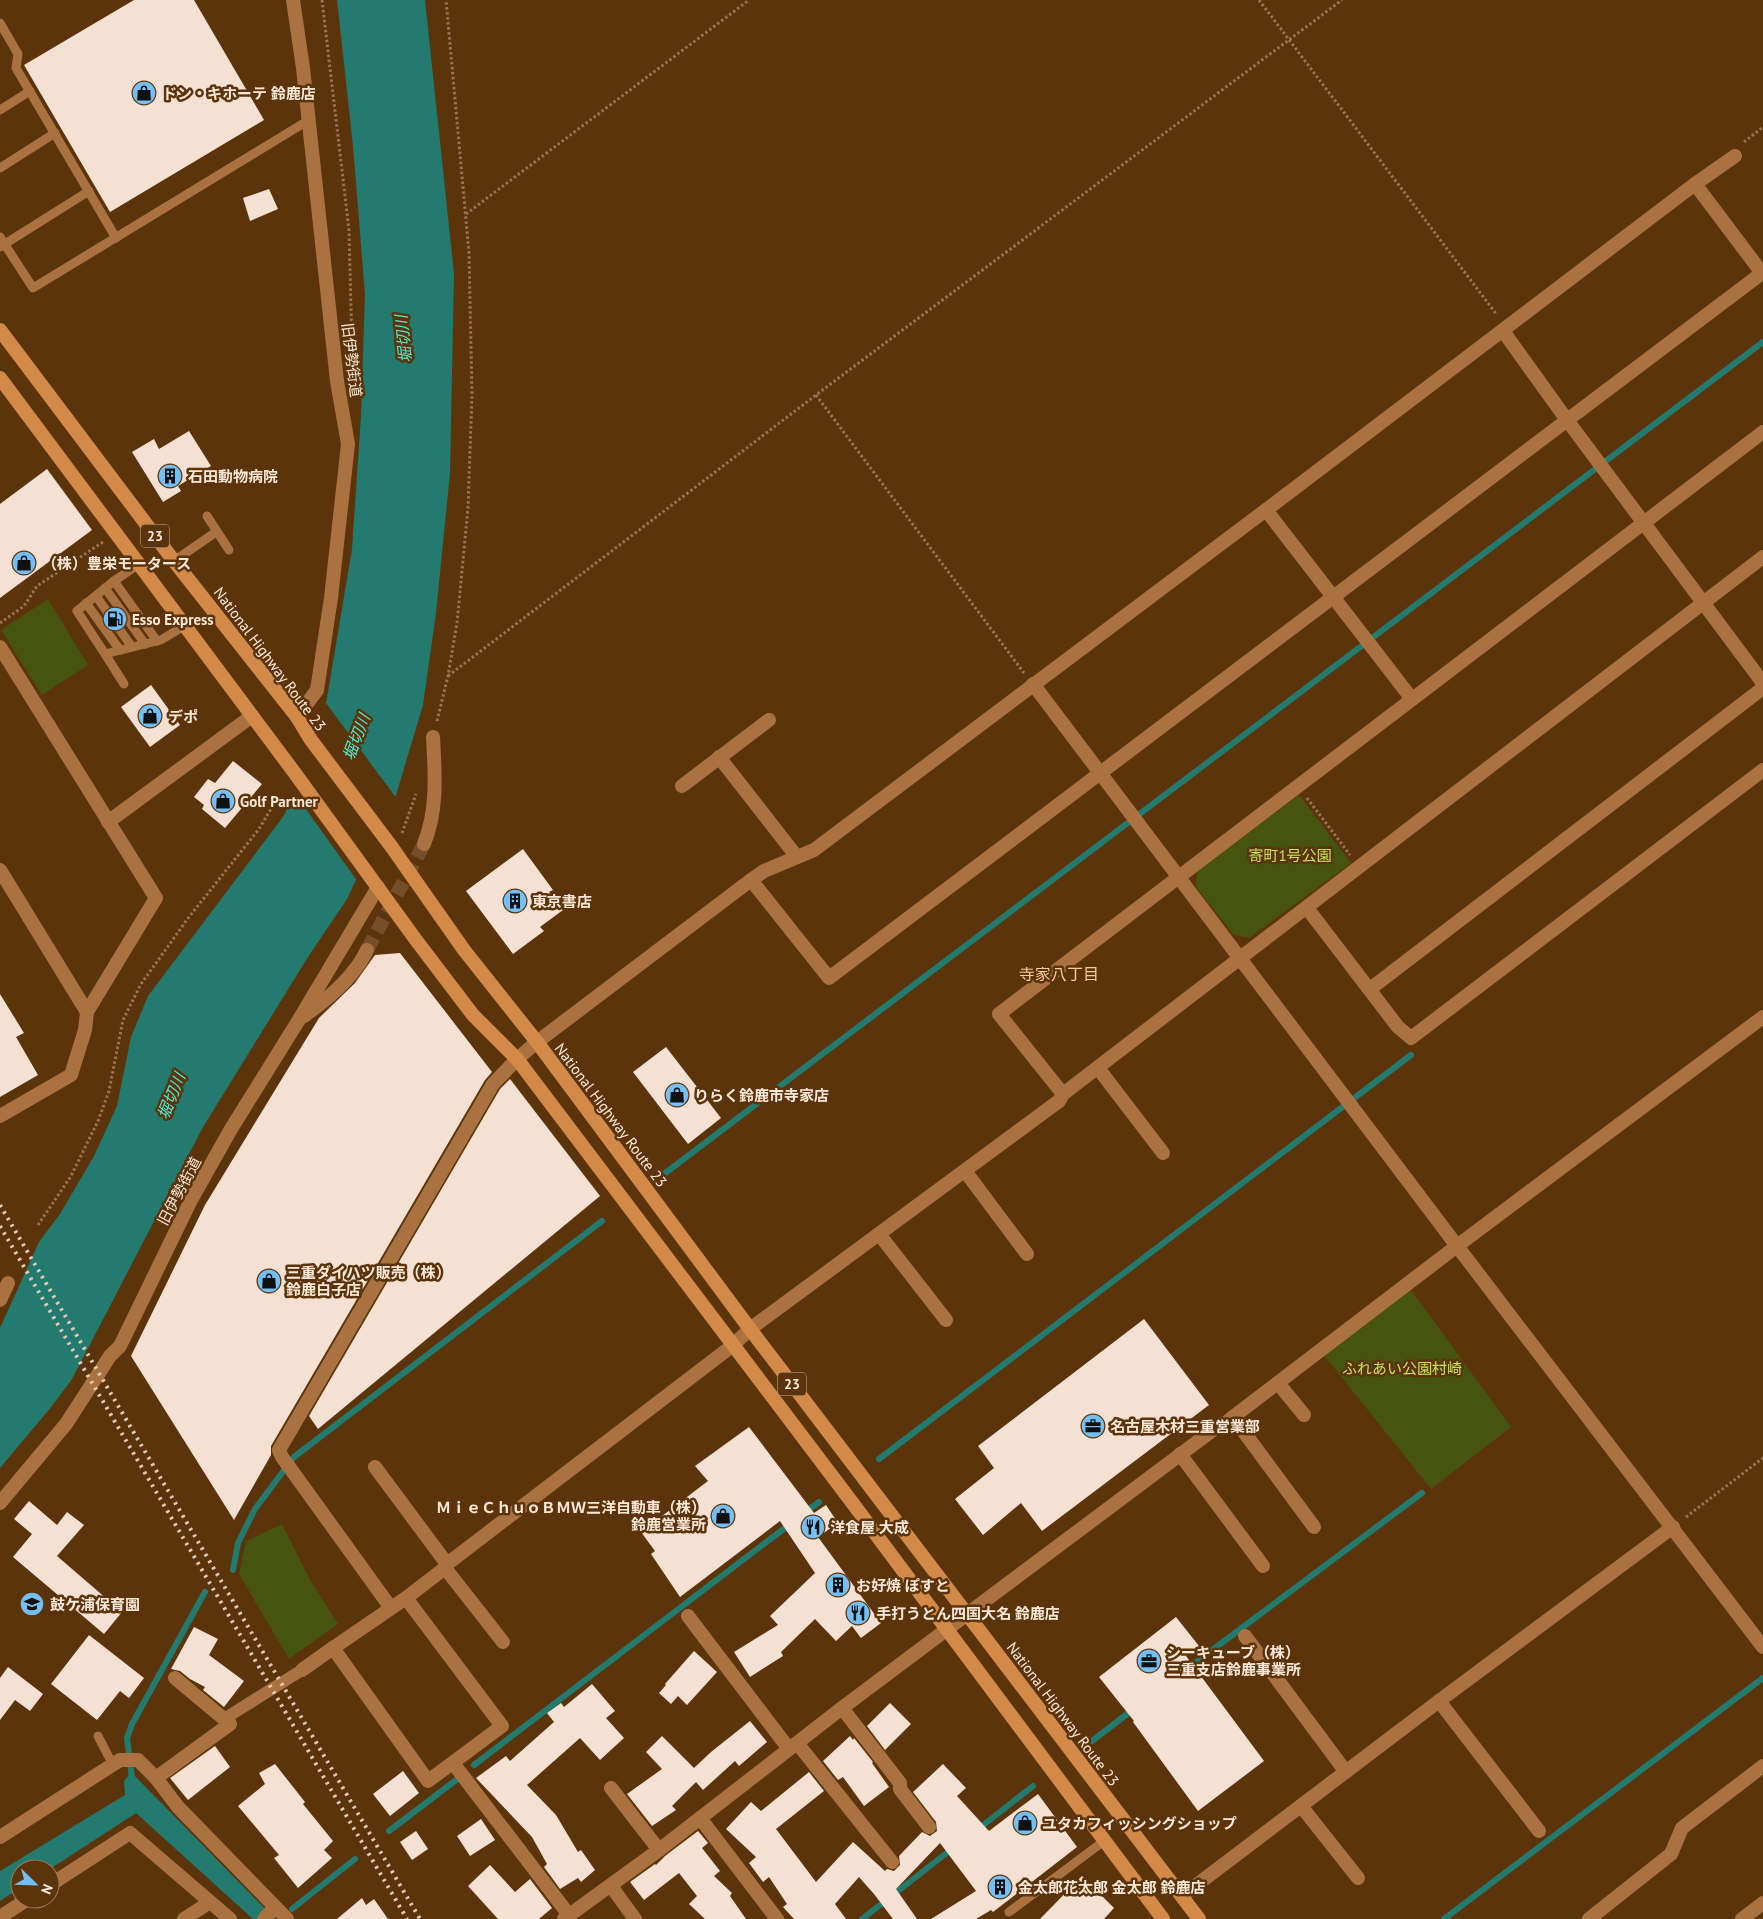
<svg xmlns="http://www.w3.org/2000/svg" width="1763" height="1919" font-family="'PT Sans','Noto Sans JP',sans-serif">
  <rect width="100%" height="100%" fill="#5c340b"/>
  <g fill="#46540f">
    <path d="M48,599L88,665L42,695L1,630Z"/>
    <path d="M1299,795L1351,863L1249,938L1234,935L1196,887L1197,871Z"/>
    <path d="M1411,1290L1511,1427L1431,1489L1323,1354Z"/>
    <path d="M282,1524L309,1578L338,1624L289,1659L239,1574L246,1541Z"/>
  </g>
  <g fill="#227b6e">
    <path d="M337,0H425L454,274L450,473L436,613L423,705L396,795L347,899L308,957L203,1127L72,1379L52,1406L0,1468V1328L39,1242L60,1214L94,1156L117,1106L131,1037L148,996L283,817L309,765L327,698L352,549L361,416L365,294L353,146Z"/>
    <path d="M131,1772L275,1919H253L136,1813L50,1869H20V1888L0,1901V1871L125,1795L124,1781Z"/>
  </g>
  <path fill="#5c340b" d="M326,703L397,799L358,882L293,791L306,764L317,725Z"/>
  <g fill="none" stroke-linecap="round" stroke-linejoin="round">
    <g stroke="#227b6e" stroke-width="6">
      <path d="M664,1174L1763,342"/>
      <path d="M879,1459L1411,1055"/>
      <path d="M804,1513L819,1502"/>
      <path d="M233,1570L238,1543L255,1509L294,1457L602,1221"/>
      <path d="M1187,1669L1422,1493"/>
      <path d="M1092,1741L1135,1708"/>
      <path d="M474,1765L790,1524"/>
      <path d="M132,1778L127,1738L132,1724L205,1592"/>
      <path d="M977,1830L1033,1786"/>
      <path d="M389,1831L460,1777"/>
      <path d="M292,1909L355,1859"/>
      <path d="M862,1919L953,1848"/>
      <path d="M1444,1919L1763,1678"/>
    </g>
  </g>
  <g fill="#f4e1d3">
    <path d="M134,0H194L264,120L110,212L24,65Z"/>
    <path d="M269,189L278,209L250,221L243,198Z"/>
    <path d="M189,431L211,466L178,486L181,491L163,502L132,452L154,439L159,449Z"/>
    <path d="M47,469L92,530L0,598V504Z"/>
    <path d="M151,685L180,725L150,747L121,707Z"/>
    <path d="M233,761L262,784L225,828L202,809L204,805L194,797L208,779L215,783Z"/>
    <path d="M523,849L553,890L549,892L563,910L540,927L544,931L513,954L466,891Z"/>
    <path d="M400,953L492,1072L485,1080L271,1446V1455L234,1520L131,1356L205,1205L319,1018L355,983L375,955Z"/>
    <path d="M0,994L24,1033L16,1037L38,1075L0,1097Z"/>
    <path d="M666,1047L721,1118L688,1144L633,1072Z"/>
    <path d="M510,1079L600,1196L318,1429L309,1416L500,1089Z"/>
    <path d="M1144,1319L1209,1405L1042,1531L1021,1503L983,1535L955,1499L994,1468L978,1446Z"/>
    <path d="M749,1427L814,1513L826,1505L838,1523L818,1537L881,1623L861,1638L852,1626L836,1641L815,1619L781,1652L783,1656L750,1677L734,1652L778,1625L770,1616L815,1573L780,1521L680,1597L651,1554L655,1551L641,1532L708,1481L695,1466Z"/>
    <path d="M29,1501L57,1525L67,1512L84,1525L57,1556L122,1612L104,1634L13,1557L32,1534L14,1519Z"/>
    <path d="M1176,1617L1199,1646L1186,1656L1264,1761L1198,1811L1133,1722L1134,1721L1099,1677Z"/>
    <path d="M194,1627L218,1639L209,1655L244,1681L224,1707L203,1690L205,1687L190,1679L180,1671L171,1669Z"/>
    <path d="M89,1635L144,1678L129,1698L120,1691L97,1720L51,1684Z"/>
    <path d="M694,1651L717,1672L687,1705L678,1696L671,1704L659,1693L666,1685L665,1684Z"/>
    <path d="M8,1667L43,1694L30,1711L15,1700L0,1720V1678Z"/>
    <path d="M592,1684L615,1711L606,1718L624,1738L600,1760L580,1738L527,1785L556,1815L578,1852L581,1850L595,1870L581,1882L578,1878L560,1889L544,1867L547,1864L532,1837L476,1778L506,1756L510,1761L554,1722L547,1713L561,1703L564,1707Z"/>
    <path d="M890,1703L911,1724L885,1750L867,1726Z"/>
    <path d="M750,1721L767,1742L739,1766L735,1761L703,1790L696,1782L672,1806L676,1810L652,1826L627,1794L662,1769L646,1752L662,1736L694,1768L711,1752Z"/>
    <path d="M850,1736L853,1740L854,1738L873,1762L872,1763L889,1787L864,1806L843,1777L838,1780L823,1761Z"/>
    <path d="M215,1746L230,1767L188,1800L170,1778Z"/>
    <path d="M275,1764L305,1802L303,1804L333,1841L324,1850L332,1858L298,1888L274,1858L279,1855L238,1806L265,1784L259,1773Z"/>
    <path d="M943,1764L966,1788L957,1796L989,1831L1038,1794L1077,1847L993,1912L991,1910L976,1919H931L976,1891L940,1843L896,1889L917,1919H893L874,1894L859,1877L835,1904L846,1919H794L783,1907L787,1904L769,1877L763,1882L749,1863L756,1857L726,1829L751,1802L761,1811L809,1772L824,1791L776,1829L816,1882L853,1842L885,1871L887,1869L894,1871L900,1865L899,1856L922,1832L930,1836L937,1831L936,1822L913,1792Z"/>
    <path d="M403,1771L419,1793L390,1816L373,1794Z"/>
    <path d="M481,1819L495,1840L470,1856L457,1836Z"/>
    <path d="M416,1831L428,1849L412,1860L400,1842Z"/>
    <path d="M698,1831L708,1843L702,1848L720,1871L714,1876L732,1893L730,1896L746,1919H705L689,1904L697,1896L679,1873L644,1900L630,1882L655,1864L656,1865L665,1856Z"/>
    <path d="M490,1865L515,1892L530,1879L552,1908L539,1919H498L468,1886Z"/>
    <path d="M1082,1876L1114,1908L1104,1919H1040Z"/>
    <path d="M362,1898L366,1905L374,1899L388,1919H337Z"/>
  </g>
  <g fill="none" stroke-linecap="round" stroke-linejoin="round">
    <path stroke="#744f2a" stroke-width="14" stroke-dasharray="14 7" stroke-linecap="butt" d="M367,950L424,844"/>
    <g stroke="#967556" stroke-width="3" stroke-dasharray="2.5 2.5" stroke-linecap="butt">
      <path d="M322,0L349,230L352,348"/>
      <path d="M1259,0L1497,315"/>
      <path d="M1744,142L1763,127"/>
      <path d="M466,214L749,0"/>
      <path d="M816,395L1024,673"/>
      <path d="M0,623L24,606L37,586L103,542"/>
      <path d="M448,676L816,395L1342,0"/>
      <path d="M437,721L448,676L457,623L468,508L472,395L469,253L446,0"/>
      <path d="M1307,798L1350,855"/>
      <path d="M402,833L416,794"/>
      <path d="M38,1225L71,1176L98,1121L109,1091L123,1020L141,984L189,917L259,829L278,797"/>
      <path d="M1686,1517L1763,1458"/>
    </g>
    <g stroke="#aa7241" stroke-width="9">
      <path d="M0,23L18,54L16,68L116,238"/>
      <path d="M0,110L30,91"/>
      <path d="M0,168L55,133"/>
      <path d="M0,237L33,288L309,120"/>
      <path d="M0,247L89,191"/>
      <path d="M207,516L229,550"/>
      <path d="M174,561L216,532"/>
      <path d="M139,564L114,581L77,611L105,654L161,640L184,626"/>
      <path d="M114,581L157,641"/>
      <path d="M105,588L145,644"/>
      <path d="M96,596L132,647"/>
      <path d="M86,603L120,650"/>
      <path d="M105,654L124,684"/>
      <path d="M98,1736L113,1765"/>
      <path d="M1009,1912L1104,1841"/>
    </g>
    <path stroke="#aa7241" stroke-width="12" d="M224,1719L302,1670"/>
    <g stroke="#aa7241" stroke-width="14">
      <path d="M293,0L303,68L337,381L348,444L331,598L317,690L297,717"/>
      <path d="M1503,331L1567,420L1763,683"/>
      <path d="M1266,510L1412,699"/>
      <path d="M0,647L156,898L87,1012L85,1030L71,1075L0,1116"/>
      <path d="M1033,684L1457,1246L1763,1647"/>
      <path d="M719,757L797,857"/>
      <path d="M682,786L769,720"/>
      <path d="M108,822L252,716"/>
      <path d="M424,844C438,809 435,774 433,737"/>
      <path d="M0,870L87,1012"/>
      <path d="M751,880L829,978L1762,273L1695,184"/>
      <path d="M1307,908L1398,1027L1411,1038L1763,770"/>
      <path d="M1370,989L1763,688"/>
      <path d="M304,1016C328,999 355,976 367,950"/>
      <path d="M1098,1068L1163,1153"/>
      <path d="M1063,1094L999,1014L1763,432"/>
      <path d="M965,1171L1027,1254"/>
      <path d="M879,1234L946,1320"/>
      <path d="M0,1300L8,1283"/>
      <path d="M1278,1383L1304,1415"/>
      <path d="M1233,1417L1314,1527"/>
      <path d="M1180,1454L1263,1566"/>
      <path d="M375,1467L447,1564"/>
      <path d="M0,1503L66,1424L110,1356L120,1346L191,1200L231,1129L300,1018L378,887"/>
      <path d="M445,1568L503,1642"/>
      <path d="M406,1598L502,1726L428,1781L333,1648L406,1598L445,1568L447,1564L732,1346L750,1329L1059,1101L1063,1094L1763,557"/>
      <path d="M391,1608L282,1457L279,1450L493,1084L517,1059L537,1042L751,880L764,871L814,850L1266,510L1695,184L1735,156"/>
      <path d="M688,1616L789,1749"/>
      <path d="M1245,1636L1346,1772"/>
      <path d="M302,1670L333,1648"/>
      <path d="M1439,1701L1539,1831"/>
      <path d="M842,1708L900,1783V1789L929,1827"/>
      <path d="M797,1743L892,1862"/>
      <path d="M453,1763L569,1915"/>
      <path d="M156,1778L230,1724L175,1678"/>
      <path d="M611,1788L659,1850"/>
      <path d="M1301,1806L1358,1878"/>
      <path d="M700,1818L777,1919"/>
      <path d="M0,1837L120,1760H138L156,1778L178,1807L287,1919"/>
      <path d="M50,1885L130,1833L230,1919"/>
      <path d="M611,1886L635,1919"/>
      <path d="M1182,1896L1439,1701L1673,1527"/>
      <path d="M0,1917L28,1899"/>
      <path d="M184,1919L210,1902"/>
      <path d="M264,1919L274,1908"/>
      <path d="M564,1919L659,1850L842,1708L1221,1424L1226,1423L1233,1417L1457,1246L1763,1017"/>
      <path d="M1589,1919L1671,1854L1682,1828L1763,1766"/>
      <path d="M1742,1919L1763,1903"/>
    </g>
    <g stroke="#d38a48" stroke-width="14">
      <path d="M0,330L174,561L297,717L311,740L391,846L464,950L537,1042L750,1329L1199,1919"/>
      <path d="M0,378L294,772L416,940L473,1015L517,1059L854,1505L1163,1919"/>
    </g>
    <g stroke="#dfc9b5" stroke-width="4" stroke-dasharray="2.5 5" stroke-linecap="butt">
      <path d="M0,1205L420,1919"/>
      <path d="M0,1226L407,1919"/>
    </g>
  </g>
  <defs>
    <g id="shop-disc" transform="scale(1.25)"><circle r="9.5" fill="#74c0f6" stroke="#5c340b"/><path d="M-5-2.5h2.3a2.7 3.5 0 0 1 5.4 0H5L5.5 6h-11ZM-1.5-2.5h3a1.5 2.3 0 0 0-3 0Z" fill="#111"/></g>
    <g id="building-disc" transform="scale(1.25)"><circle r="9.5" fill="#74c0f6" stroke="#5c340b"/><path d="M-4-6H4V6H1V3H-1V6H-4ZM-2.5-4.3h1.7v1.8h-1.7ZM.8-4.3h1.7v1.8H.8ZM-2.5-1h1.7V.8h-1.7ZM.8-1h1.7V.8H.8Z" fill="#111"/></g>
    <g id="fuel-disc" transform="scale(1.25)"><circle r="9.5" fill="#74c0f6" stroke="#5c340b"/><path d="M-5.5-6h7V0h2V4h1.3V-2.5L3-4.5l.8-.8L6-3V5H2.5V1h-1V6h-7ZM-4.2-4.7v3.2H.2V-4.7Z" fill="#111"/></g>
    <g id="office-disc" transform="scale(1.25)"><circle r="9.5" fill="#74c0f6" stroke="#5c340b"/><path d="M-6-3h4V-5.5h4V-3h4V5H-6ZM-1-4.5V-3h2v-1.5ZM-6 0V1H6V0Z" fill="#111"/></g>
    <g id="restaurant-disc" transform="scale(1.25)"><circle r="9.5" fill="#74c0f6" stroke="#5c340b"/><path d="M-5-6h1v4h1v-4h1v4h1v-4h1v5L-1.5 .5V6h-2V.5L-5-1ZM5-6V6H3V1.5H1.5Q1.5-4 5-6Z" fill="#111"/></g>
    <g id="school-disc" transform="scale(1.25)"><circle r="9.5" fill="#74c0f6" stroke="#5c340b"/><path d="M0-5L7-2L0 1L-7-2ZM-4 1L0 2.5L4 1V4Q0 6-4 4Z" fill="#111"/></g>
  </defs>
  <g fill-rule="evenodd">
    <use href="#shop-disc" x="144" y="93"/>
    <use href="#building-disc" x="170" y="476"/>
    <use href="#shop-disc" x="24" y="563"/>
    <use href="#fuel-disc" x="115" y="619"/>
    <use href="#shop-disc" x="150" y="716"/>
    <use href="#shop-disc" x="223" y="801"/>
    <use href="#building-disc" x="515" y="901"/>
    <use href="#shop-disc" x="677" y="1095"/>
    <use href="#shop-disc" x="269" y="1281"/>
    <use href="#office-disc" x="1093" y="1426"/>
    <use href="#shop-disc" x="723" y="1516"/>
    <use href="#restaurant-disc" x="813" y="1527"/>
    <use href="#building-disc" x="838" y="1585"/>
    <use href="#school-disc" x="32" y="1604"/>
    <use href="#restaurant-disc" x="858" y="1613"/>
    <use href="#office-disc" x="1149" y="1661"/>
    <use href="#shop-disc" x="1025" y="1823"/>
    <use href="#building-disc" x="1000" y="1887"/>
  </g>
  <g text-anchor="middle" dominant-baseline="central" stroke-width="5" stroke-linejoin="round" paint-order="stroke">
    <g fill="#5c340b" stroke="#cbb29b" stroke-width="1">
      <rect x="141" y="524.5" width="28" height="23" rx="4"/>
      <rect x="778" y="1372.5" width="28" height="23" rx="4"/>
    </g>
    <g font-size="14" font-weight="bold" fill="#fbe8d9">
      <text x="155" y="536">23</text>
      <text x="792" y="1384">23</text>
    </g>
    <g font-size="15" font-weight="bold" fill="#fbe8d9" stroke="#5c340b" text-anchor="start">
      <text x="162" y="93">ドン・キホーテ 鈴鹿店</text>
      <text x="188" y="476">石田動物病院</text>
      <text x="42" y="563">（株）豊栄モータース</text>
      <text x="132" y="619">Esso Express</text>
      <text x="168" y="716">デポ</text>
      <text x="240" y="801">Golf Partner</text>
      <text x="532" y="901">東京書店</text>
      <text x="694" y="1095">りらく鈴鹿市寺家店</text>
      <text x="286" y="1272">三重ダイハツ販売（株）<tspan x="286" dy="17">鈴鹿白子店</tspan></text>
      <text x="1110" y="1426">名古屋木材三重営業部</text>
      <text x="706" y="1507" text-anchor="end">ＭｉｅＣｈｕｏＢＭＷ三洋自動車（株）<tspan x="706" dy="17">鈴鹿営業所</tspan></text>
      <text x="830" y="1527">洋食屋 大成</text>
      <text x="856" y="1585">お好焼 ぽすと</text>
      <text x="50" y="1604">鼓ケ浦保育園</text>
      <text x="876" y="1613">手打うとん四国大名 鈴鹿店</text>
      <text x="1166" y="1652">シーキューブ（株）<tspan x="1166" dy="17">三重支店鈴鹿事業所</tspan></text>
      <text x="1042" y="1823">ユタカフィッシングショップ</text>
      <text x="1018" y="1887">金太郎花太郎 金太郎 鈴鹿店</text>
    </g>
    <g font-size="15" fill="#fbe8d9" stroke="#5c340b">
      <text transform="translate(352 360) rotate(83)">旧伊勢街道</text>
      <text transform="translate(270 659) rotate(53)">National Highway Route 23</text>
      <text transform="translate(611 1115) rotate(53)">National Highway Route 23</text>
      <text transform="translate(179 1191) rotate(-62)">旧伊勢街道</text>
      <text transform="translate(1063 1714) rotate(53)">National Highway Route 23</text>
    </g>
    <g font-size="15" fill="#c5e557" stroke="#5c340b">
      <text x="1290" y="855">寄町1号公園</text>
      <text x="1402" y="1368">ふれあい公園村崎</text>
    </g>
    <g font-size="16" font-style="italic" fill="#4eeed6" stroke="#5c340b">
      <text transform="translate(403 339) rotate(-96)">堀切川</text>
      <text transform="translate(356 737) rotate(-69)">堀切川</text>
      <text transform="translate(171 1096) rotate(-68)">堀切川</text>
    </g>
    <g font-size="16" fill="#fac9a1" stroke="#5c340b">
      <text x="1059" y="974">寺家八丁目</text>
    </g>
  </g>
  <g transform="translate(35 1884) rotate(113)"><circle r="24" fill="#5c340b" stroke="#9c7c5d"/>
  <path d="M0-4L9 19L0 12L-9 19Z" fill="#74c0f6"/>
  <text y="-8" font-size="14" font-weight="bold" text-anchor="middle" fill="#fbe8d9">N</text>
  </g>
</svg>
